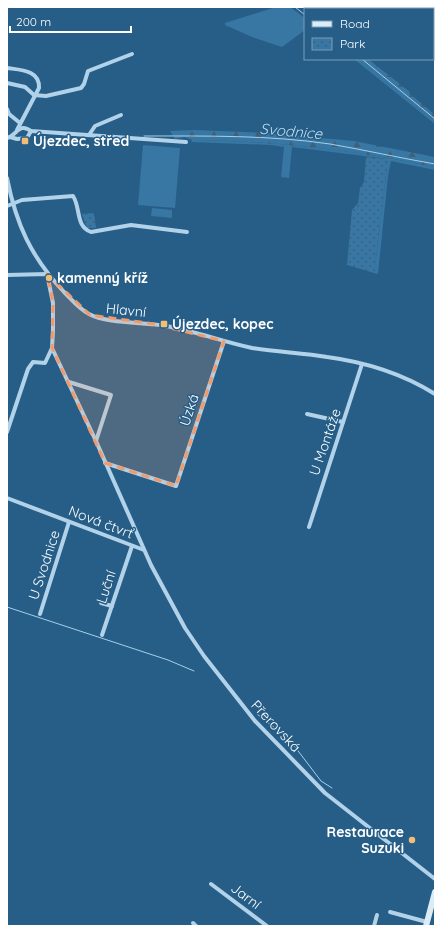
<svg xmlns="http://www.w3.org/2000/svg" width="442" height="933" font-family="Quicksand,sans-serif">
  <defs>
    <pattern id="forest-firs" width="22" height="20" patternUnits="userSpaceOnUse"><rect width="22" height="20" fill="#3877a3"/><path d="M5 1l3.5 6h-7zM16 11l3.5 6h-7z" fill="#435f73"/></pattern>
    <pattern id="park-dots" width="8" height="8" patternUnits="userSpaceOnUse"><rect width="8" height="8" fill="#3877a3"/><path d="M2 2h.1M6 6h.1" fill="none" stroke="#435f73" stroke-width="1.8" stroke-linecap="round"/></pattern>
  </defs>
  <rect width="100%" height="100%" fill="#265e87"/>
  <g fill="#3877a3">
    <path d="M276,7H290L305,18V30L282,47L252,37L225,25V23Z"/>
    <path d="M354,59H357L435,122V124Z"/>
    <path d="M192,140C274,141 355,150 435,167V170L391,161L388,176L378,274L374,273L388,159L292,147L289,178L281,177L284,147L271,145L191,142Z"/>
    <path d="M143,145L180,148L175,208L138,205Z"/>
    <path d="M152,208L172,210V218L151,216Z"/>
  </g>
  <g fill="url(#forest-firs)">
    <path d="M357,59H368L410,92L409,93L435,115V122Z"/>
    <path d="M195,130L266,133L354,141L435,157V167C355,150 274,141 192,140L185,137L175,139L170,131Z"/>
  </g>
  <g fill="url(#park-dots)">
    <path d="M366,157L388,159L374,273L347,265L352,210L358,203L360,188L364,182Z"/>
    <path d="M94,213L96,228H87L82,214Z"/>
  </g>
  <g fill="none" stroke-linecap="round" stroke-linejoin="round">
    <g stroke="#a7cfe9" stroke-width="1">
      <path d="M295,7L305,15"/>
      <path d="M362,59L435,119"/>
      <path d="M144,136C206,136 269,135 330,144C365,150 400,158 435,164"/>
      <path d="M7,607L168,660L194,671"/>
      <path d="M257,714L289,739L321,781L332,788"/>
    </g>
    <g stroke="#b2d2e9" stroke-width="4">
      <path d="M7,68C21,70 40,70 39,88L17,130"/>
      <path d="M7,83L25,87L34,95L46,96L81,88L84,84L88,71L132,54"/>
      <path d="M7,109L9,114L20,123"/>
      <path d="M89,135L95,126L121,115"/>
      <path d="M10,137L17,139L27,138L31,131"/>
      <path d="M7,138C17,135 19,122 31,131L186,142"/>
      <path d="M7,178C16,224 31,257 64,292C72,300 79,309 89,314C107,324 145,322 166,326C195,331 223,342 252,348C276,352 302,353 327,357C365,362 403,374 435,394"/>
      <path d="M7,206L22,200L73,196C81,208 75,226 91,232L131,225L187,232"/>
      <path d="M7,275L47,274L53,303V331L52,348L45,363L33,362L28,369L7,432"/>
      <path d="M52,348L96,441L151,565L185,628L204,656L255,721L325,793L435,879"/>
      <path d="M69,382L111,395L96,441"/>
      <path d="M307,414L343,422"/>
      <path d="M105,463L176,486L224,341"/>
      <path d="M7,498L144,550"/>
      <path d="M309,527L362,364"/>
      <path d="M101,603L112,606"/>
      <path d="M40,614L69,522"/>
      <path d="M102,635L132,546"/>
      <path d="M211,884L267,926"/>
      <path d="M390,912L427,922"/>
      <path d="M193,923L196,926"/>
      <path d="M374,926L377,915"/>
    </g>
    <path stroke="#dcecf7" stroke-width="6" d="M426,926L435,892"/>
  </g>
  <path fill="#f19b6d" fill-opacity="0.2" stroke="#f19b6d" stroke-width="3" stroke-dasharray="8 5" stroke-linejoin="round" d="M47,274L90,315L154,324L224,341L176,486L105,463L52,348L53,303Z"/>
  <g fill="#f1bd77" stroke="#265e87" stroke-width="1.5">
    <rect x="21" y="137" width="8" height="8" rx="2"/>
    <circle cx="49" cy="278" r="4"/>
    <rect x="160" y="320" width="8" height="8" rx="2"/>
    <circle cx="412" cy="840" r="4"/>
  </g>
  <g text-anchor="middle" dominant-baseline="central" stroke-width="3" stroke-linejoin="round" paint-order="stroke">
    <g font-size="14" font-weight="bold" fill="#fff" stroke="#265e87" text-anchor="start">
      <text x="33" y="141">Újezdec, střed</text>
      <text x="57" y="278">kamenný kříž</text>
      <text x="172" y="324">Újezdec, kopec</text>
      <text x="404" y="832" text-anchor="end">Restaurace<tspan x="404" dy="16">Suzuki</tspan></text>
    </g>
    <g font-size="14" fill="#fff" stroke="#265e87">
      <text transform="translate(126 310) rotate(6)">Hlavní</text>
      <text transform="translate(189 410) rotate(-72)">Úzká</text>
      <text transform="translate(325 442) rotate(-71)">U Montáže</text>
      <text transform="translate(101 522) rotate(21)">Nová čtvrť</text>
      <text transform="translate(44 565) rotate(-72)">U Svodnice</text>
      <text transform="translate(106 587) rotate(-72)">Luční</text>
      <text transform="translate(276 726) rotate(47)">Přerovská</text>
      <text transform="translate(246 896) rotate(37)">Jarní</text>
    </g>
    <g font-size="15" font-style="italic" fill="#bedcf0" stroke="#265e87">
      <text transform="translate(291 131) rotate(5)">Svodnice</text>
    </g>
  </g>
  <rect width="442" height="933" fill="none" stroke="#ffffff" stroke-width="16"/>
  <rect x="304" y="8" width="130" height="52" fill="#265e87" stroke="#7d9eb7"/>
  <rect x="312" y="21" width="20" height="6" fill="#dcecf7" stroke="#7d9eb7"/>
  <text x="340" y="28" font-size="12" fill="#ffffff">Road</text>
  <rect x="312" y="38" width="20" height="12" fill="url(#park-dots)" stroke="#7d9eb7"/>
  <text x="340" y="48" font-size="12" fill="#ffffff">Park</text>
  <path d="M10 26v6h121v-6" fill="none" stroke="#ffffff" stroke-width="2"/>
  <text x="16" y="26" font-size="12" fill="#ffffff" stroke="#265e87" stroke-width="3" paint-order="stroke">200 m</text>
</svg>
